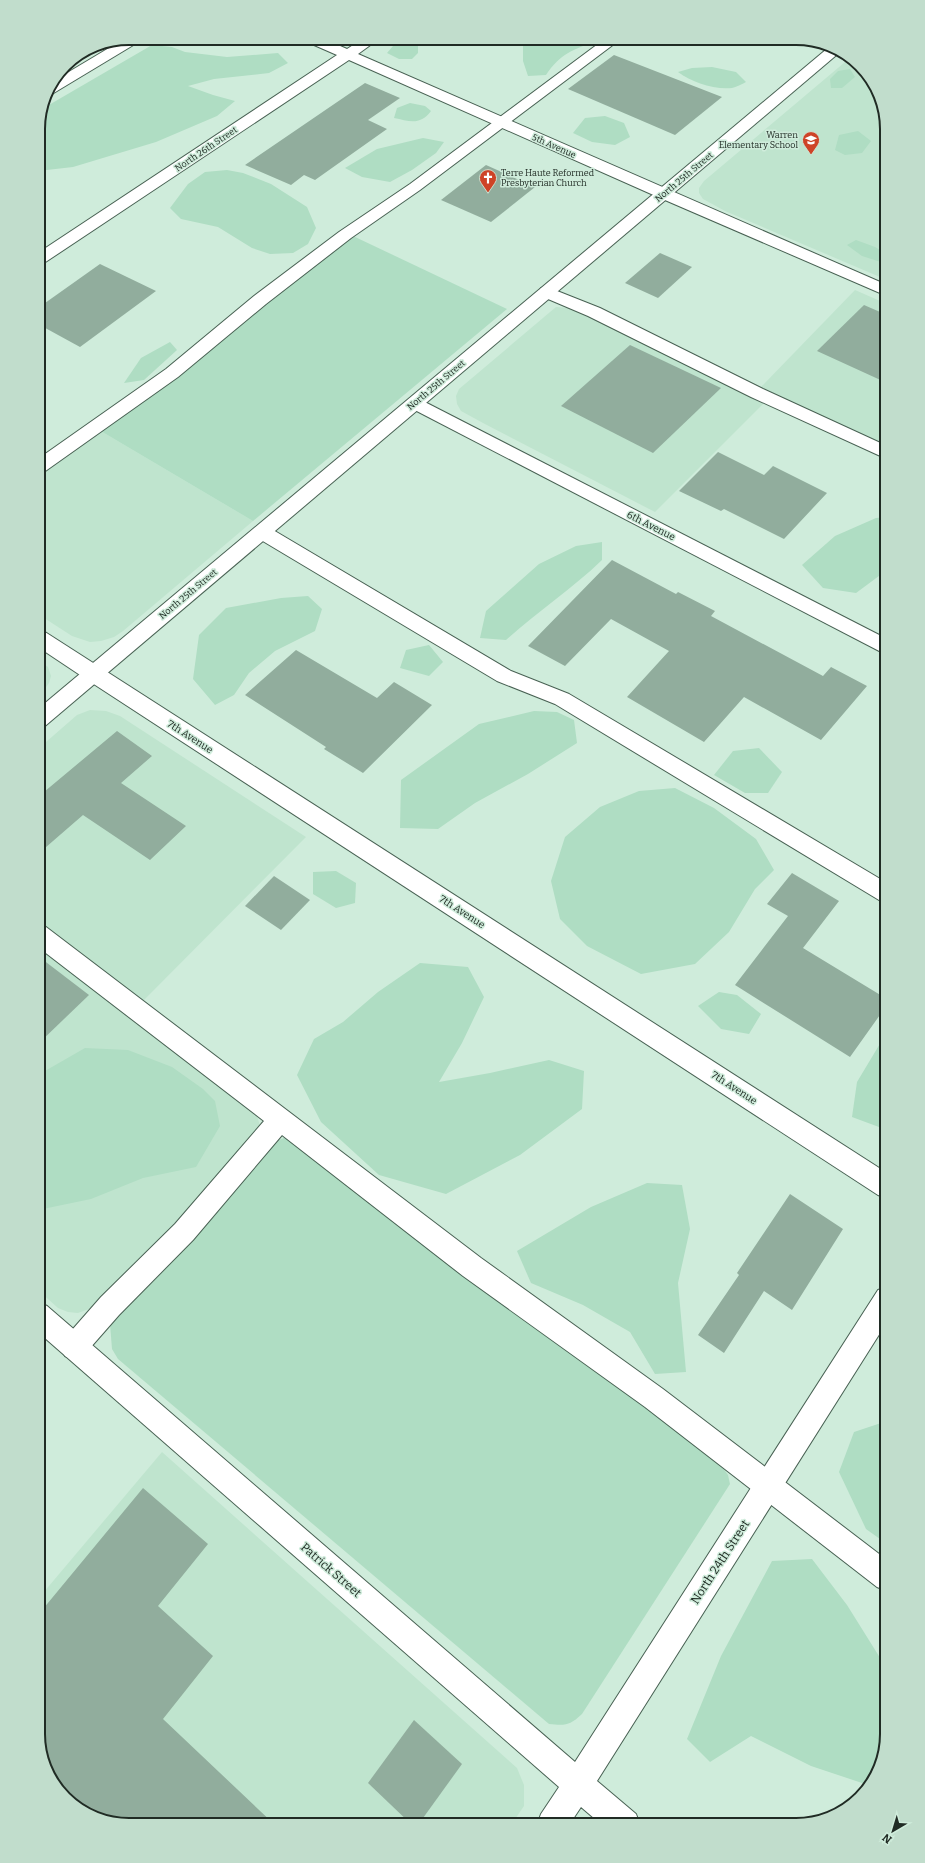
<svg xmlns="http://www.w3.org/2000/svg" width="925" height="1863" font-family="Bitter,serif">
  <rect width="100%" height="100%" fill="#cfecdb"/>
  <g fill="#bfe4ce">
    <path d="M851,57L880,94L887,128V280L725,211L703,199L699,193V188L704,181Z"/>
    <path d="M855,290L887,304V447L760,388Z"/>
    <path d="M556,307L570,308L591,317L766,401L655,512L483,423L461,411L457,404L456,396L459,389Z"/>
    <path d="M99,430L253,521L123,631L114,637L101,641L90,642L72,636L38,614V473Z"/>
    <path d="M38,660L48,667L51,676L49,683L38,698Z"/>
    <path d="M90,710L106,711L120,716L306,837L141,1003L38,926V749L77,715Z"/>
    <path d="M38,943L257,1116L261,1129L173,1232L89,1309L78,1313L68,1312L58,1308L38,1290Z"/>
    <path d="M162,1452L517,1768L524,1785V1806L511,1825H123L74,1806L45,1769L38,1735V1599Z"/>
  </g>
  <g fill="#afddc3">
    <path d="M511,38H596L597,41C572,50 561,53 546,75L528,76L523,61V45Z"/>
    <path d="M404,43L418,44V53L412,59H399L387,53L393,46Z"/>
    <path d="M152,45L172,47L185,52L227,57L278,53L288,63L269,73L214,79L188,86L213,95L235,101L217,116L156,142L73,167L38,171V123L42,109Z"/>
    <path d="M712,67L736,72L746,82C742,84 736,87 732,88C714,90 691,82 678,72L692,68Z"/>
    <path d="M850,69L855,77L842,88H831L830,79L838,71Z"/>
    <path d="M410,103L425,106L431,111C420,126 409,121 394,118L397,108Z"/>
    <path d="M605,116L624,123L630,137L615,145L592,142L573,133L585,118Z"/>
    <path d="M858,131L871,141L862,153L845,155L835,150L839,135Z"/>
    <path d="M423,138L444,142L436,153L412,170L390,182L362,177L345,168L377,149Z"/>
    <path d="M227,170L243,173L271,184L307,207L316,228L308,244L293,253L270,254L252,248L218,227L181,219L170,208L188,184L205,172Z"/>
    <path d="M353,236L507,309L253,521L99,430Z"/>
    <path d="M856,240L875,247L887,254V264L862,256L847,245Z"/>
    <path d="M170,342L177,350L144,380L124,383L141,358Z"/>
    <path d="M887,517V570L856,593L823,588L802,565L835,536L876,518Z"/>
    <path d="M602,542V560C572,589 537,612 506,640L480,638L486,611L539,564L576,546Z"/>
    <path d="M308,596L322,609L315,631L275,651L249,673L234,695L215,705L193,679L199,635L226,608L281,598Z"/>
    <path d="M429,645L443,662L429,676L400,668L406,650Z"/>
    <path d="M534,711L557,712L574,720L577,743L528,774L475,803L438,829L400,828L401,780L479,724Z"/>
    <path d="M759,748L782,772L768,793H745L714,775L733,751Z"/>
    <path d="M675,788L714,808L756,839L774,870L755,889L729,932L695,964L641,974L587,946L560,919L551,881L565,837L600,807L639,791Z"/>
    <path d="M336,871L356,883L355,903L336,908L313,894V872Z"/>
    <path d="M420,963L468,967L484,997L462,1043L439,1082L490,1073L549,1060L584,1071L582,1109L520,1155L446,1194L379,1175L321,1122L297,1075L314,1039L343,1022L378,992Z"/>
    <path d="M719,992L737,995L761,1014L749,1034L721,1029L698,1006Z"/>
    <path d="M887,1032V1130L852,1117L857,1082Z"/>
    <path d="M85,1048L128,1050L172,1067L203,1089L215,1101L220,1126L196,1167L143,1178L91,1199L38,1210V1075Z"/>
    <path d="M286,1137L718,1461L728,1475L730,1484L582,1714C570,1725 566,1726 549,1724L118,1359L112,1349L110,1324L274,1142Z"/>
    <path d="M647,1183L682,1185L690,1229L678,1283L686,1372L655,1374L630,1332L583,1305L531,1283L517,1251L591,1207Z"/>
    <path d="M887,1421V1544L866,1529L839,1472L854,1432Z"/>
    <path d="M812,1559L847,1605L887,1669V1735L874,1778L865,1784L811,1766L751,1736L710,1762L687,1739L721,1656L772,1561Z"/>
  </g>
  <g fill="#91ad9d">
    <path d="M614,55L722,97L675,135L568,89Z"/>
    <path d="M365,83L400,98L368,120L387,129L315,180L304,175L291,185L245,165Z"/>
    <path d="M486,165L535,187L491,222L441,200Z"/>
    <path d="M660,253L692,267L658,298L625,283Z"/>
    <path d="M100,264L156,291L80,347L38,324V308Z"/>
    <path d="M864,305L887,315V383L817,351Z"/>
    <path d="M630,345L721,388L653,453L561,406Z"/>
    <path d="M718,452L764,475L773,466L827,493L784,539L724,509L721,511L679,491Z"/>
    <path d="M612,560L676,594L678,592L715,611L711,616L823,676L831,667L867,686L821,740L744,697L704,742L627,697L669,651L611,619L565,666L528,646Z"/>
    <path d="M296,650L377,698L394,682L432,705L363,773L324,749L326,747L245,695Z"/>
    <path d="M117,731L152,756L121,783L186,826L150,860L83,815L38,854V797Z"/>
    <path d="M792,873L839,901L803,948L887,999V1005L850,1057L735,985L788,916L767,904Z"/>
    <path d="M274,876L310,900L281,930L245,906Z"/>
    <path d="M38,956L89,995L38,1044Z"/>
    <path d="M790,1194L843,1229L792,1310L764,1291L724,1353L698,1335L739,1275L737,1273Z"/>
    <path d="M143,1488L208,1544L158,1606L213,1656L163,1719L275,1825H123L83,1810L56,1784L45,1769L38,1734V1615Z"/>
    <path d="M414,1720L462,1764L418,1825H412L368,1783Z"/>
  </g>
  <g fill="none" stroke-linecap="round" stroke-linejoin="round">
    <g stroke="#486153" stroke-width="2">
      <g id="lane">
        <path d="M128,38H142L140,41L52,94L46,95L47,89L52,82L124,39Z"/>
        <path d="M606,38H622L420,190L351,238L266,304L178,377L44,472L38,474V459L166,369L254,296L339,232L410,184Z"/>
        <path d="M547,287L600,308L763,389L887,446V459L751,397L588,316L541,296L539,292L541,288Z"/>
        <path d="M262,526L268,527L511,671L569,694L887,883V903L879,900L555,704L497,681L256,537L253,532L256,527Z"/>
        <path d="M38,925L46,927L481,1258L663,1389L887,1560V1591L877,1587L645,1407L463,1276L282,1135L193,1240L119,1315L83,1356L74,1360L65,1356L61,1347L65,1338L101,1297L175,1224L264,1121L38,947Z"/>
      </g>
    </g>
    <g stroke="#486153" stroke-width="2">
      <g id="street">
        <path d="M303,38H322L347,49L364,38H380L358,54L887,285V296L658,197L349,60L44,263L38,265V253L337,55L305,41Z"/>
        <path d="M415,397L887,639V655L409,407L406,403L409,399Z"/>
        <path d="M38,630L45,632L887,1173V1198L878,1195L86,679L38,647Z"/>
        <path d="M887,1287V1322L597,1781L636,1814L640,1825H602L581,1807L569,1825H537L541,1814L559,1787L38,1332V1302L47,1306L575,1762L878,1290Z"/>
      </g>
    </g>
    <g stroke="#486153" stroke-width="2">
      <path id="secondary" d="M828,48L840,52L45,726L38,729V709Z"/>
    </g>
    <use href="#lane" fill="#fff" fill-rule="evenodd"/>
    <use href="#street" fill="#fff" fill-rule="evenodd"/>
    <use href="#secondary" fill="#fff" fill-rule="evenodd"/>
  </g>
  <defs>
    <g id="school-pin" transform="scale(0.9)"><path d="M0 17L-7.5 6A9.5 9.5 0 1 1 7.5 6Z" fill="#ce4327" stroke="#cfecdb"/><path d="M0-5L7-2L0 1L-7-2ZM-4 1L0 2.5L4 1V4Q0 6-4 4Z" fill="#fff"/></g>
    <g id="church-pin" transform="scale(0.9)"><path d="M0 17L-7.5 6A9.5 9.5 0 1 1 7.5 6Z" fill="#ce4327" stroke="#cfecdb"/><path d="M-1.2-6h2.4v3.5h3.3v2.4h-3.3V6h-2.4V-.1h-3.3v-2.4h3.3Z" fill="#fff"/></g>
  </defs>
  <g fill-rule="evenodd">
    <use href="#school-pin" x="811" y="140"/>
    <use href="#church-pin" x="488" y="178"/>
  </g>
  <g text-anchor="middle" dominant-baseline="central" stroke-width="3" stroke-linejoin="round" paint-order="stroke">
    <g font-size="9" fill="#202b24" stroke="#cfecdb" text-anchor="end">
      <text x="798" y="135">Warren<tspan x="798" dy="10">Elementary School</tspan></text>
      <text x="501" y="173" text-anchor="start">Terre Haute Reformed<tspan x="501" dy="10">Presbyterian Church</tspan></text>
    </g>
    <g font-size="9" fill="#202b24" stroke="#cfecdb">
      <text transform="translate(554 146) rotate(24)">5th Avenue</text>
      <text transform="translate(206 149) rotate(-34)">North 26th Street</text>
      <text transform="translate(684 177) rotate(-40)">North 25th Street</text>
      <text transform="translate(436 385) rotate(-40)">North 25th Street</text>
      <text transform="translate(188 594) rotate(-40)">North 25th Street</text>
    </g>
    <g font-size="10" fill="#202b24" stroke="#cfecdb">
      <text transform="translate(651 526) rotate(27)">6th Avenue</text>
      <text transform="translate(190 737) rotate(33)">7th Avenue</text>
      <text transform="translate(462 912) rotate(33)">7th Avenue</text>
      <text transform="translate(734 1088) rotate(33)">7th Avenue</text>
    </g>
    <g font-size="12" fill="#202b24" stroke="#cfecdb">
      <text transform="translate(720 1562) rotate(-57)">North 24th Street</text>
      <text transform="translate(331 1570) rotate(41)">Patrick Street</text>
    </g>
  </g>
  <path d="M0 0H925V1863H0ZM129 45H796A84 84 0 0 1 880 129V1734A84 84 0 0 1 796 1818H129A84 84 0 0 1 45 1734V129A84 84 0 0 1 129 45Z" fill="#c1ddcc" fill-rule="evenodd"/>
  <path fill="none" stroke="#202b24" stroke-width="2" d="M129 45H796A84 84 0 0 1 880 129V1734A84 84 0 0 1 796 1818H129A84 84 0 0 1 45 1734V129A84 84 0 0 1 129 45Z"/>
  <g transform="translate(893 1831) rotate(218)" stroke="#cfecdb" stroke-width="3" paint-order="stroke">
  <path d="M0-3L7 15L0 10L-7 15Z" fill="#202b24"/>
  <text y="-6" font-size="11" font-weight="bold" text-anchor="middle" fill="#202b24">N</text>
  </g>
</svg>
